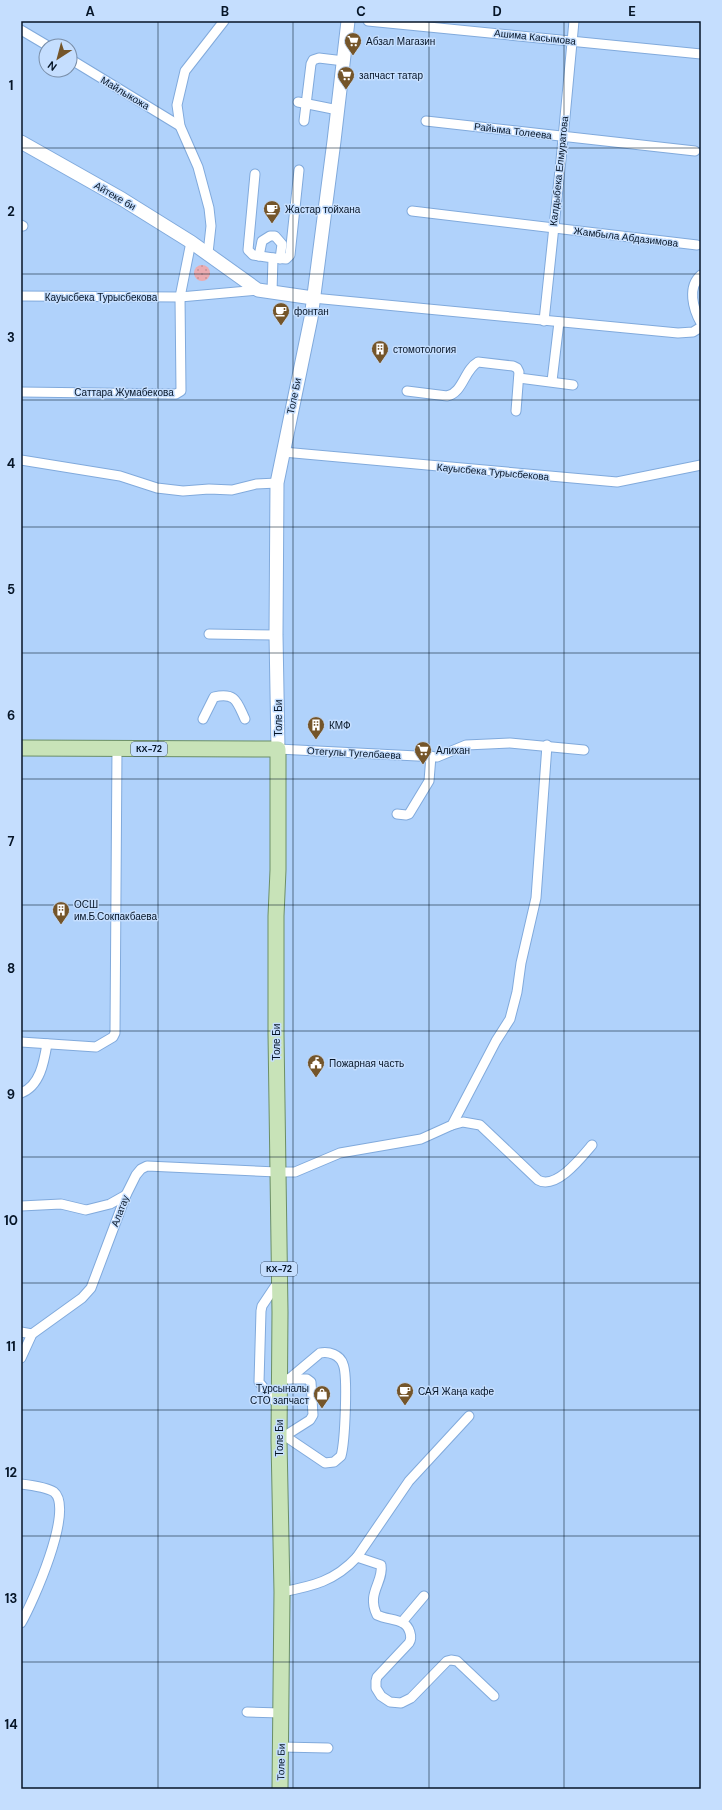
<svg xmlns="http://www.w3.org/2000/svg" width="722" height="1810" font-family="'DM Sans',sans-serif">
  <defs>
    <pattern id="grass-dots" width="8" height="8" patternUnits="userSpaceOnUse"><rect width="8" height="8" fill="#ebabb0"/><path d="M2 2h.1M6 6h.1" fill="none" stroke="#c89297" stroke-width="1.8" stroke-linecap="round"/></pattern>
  </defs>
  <rect width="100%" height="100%" fill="#b0d2fb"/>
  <circle fill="url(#grass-dots)" cx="202" cy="273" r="8"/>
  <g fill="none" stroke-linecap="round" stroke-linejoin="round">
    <g stroke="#81aadc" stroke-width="11">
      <g id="street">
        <path d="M368,21L701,54"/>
        <path d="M21,30L48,46"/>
        <path d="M70,59L180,126"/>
        <path d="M298,102L338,110"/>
        <path d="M304,121L311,64L313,60L319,58L344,61"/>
        <path d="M426,121L695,151"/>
        <path d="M255,174L248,250L253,255L273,258L272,292"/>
        <path d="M412,211L697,245"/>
        <path d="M21,225L23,226"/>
        <path d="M208,253L211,226L209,208L198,167L180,126L177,105L185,71L224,21"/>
        <path d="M259,256L262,241L270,236H275L282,244L280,259"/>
        <path d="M273,258L286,259L290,255L299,170"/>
        <path d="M701,275C687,287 693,309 701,323"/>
        <path d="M21,296L180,297L258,290"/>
        <path d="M313,298L678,333L693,332L701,327"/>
        <path d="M544,321L561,160L574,21"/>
        <path d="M519,378L573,385"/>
        <path d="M552,381L559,322"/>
        <path d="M407,391L447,396C463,393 464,370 478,362L513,366L517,368L519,372L516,411"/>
        <path d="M21,392L176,394L181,391L180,297L191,242"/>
        <path d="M283,452L617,482L701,465"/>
        <path d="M21,460L120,476L157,488L183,491L209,489L232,490L256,484L277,483"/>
        <path d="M209,634L276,635"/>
        <path d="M203,719L214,697C236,692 237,702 245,719"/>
        <path d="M278,749L437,757L466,745L510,743L584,750"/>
        <path d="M397,814L406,815L409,814L429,781L431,756"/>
        <path d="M21,1042L96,1047L113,1037L115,1033L117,749"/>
        <path d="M21,1093C40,1086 44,1062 47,1044"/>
        <path d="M452,1125L463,1122L480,1125L538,1180C556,1190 581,1158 592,1145"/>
        <path d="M21,1206L61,1204L86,1210L110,1204L126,1195"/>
        <path d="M278,1282L262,1306L261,1311L259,1382L280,1408"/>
        <path d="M21,1332L32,1334"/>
        <path d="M21,1358L32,1334L82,1298L91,1288L126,1195L136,1175L141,1169L147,1166L277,1172H295L340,1153L421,1139L452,1125L496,1041L510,1019L517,992L521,963L536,898L547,745"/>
        <path d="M285,1436L325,1463L334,1462L341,1456C345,1442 348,1375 343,1364C340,1355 329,1351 320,1353L289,1379"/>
        <path d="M280,1439L310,1420L313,1415L311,1382L307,1379H288"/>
        <path d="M21,1484C29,1485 48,1488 54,1492C75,1509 32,1604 21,1623"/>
        <path d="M357,1557L381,1565C384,1582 366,1593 377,1615C385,1619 396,1619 403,1623C409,1626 413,1637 409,1643L377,1677L376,1681V1688L381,1696L390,1702L401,1703L411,1698L447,1661L451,1660L457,1661L494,1696"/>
        <path d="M282,1592C313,1586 335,1581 357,1557L409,1481L469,1416"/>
        <path d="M402,1622L424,1596"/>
        <path d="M247,1712L281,1713"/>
        <path d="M281,1747L328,1748"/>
      </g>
    </g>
    <g stroke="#81aadc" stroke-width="15">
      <g id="secondary">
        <path d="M21,142L122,199L191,242L258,290L313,298"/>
        <path d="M278,749L276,635L277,483L311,318L334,141L348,21"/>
      </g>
    </g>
    <g stroke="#6c8f66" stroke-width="17">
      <path id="primary" d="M21,748L278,749V870L276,916V1034L280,1312L279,1440L282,1592L280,1789"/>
    </g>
    <use href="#street" stroke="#fff" stroke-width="9"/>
    <use href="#secondary" stroke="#fff" stroke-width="13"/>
    <use href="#primary" stroke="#c8e3b8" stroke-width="15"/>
  </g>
  <path fill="none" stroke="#061527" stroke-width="1" stroke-opacity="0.55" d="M158,21V1789M293,21V1789M429,21V1789M564,21V1789M21,148H701M21,274H701M21,400H701M21,527H701M21,653H701M21,779H701M21,905H701M21,1031H701M21,1157H701M21,1283H701M21,1410H701M21,1536H701M21,1662H701"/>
  <defs>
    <g id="supermarket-pin" transform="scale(0.9)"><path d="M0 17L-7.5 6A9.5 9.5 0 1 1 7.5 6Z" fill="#74552a" stroke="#c5defe"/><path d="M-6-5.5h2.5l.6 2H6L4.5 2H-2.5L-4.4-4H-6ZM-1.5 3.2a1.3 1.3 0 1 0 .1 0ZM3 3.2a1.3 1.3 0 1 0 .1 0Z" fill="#fff"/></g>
    <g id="cafe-pin" transform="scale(0.9)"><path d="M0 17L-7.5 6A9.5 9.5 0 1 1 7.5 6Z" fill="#74552a" stroke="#c5defe"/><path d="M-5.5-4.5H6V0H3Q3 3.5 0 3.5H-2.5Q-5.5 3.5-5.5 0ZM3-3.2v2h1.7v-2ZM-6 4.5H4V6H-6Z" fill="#fff"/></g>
    <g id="building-pin" transform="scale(0.9)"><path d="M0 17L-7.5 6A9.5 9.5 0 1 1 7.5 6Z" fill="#74552a" stroke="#c5defe"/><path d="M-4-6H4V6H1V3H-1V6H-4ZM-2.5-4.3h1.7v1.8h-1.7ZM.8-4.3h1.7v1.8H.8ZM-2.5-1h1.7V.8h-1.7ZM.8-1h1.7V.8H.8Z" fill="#fff"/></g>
    <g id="civic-pin" transform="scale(0.9)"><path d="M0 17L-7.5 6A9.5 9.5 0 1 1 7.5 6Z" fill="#74552a" stroke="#c5defe"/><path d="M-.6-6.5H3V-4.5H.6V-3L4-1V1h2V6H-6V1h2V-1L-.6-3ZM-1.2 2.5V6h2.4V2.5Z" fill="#fff"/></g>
    <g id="shop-pin" transform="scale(0.9)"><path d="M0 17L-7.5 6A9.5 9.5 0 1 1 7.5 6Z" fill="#74552a" stroke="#c5defe"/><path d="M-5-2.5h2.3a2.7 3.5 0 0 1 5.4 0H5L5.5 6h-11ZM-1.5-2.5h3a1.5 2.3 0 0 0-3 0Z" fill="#fff"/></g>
  </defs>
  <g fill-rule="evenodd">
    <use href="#supermarket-pin" x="353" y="41"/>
    <use href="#supermarket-pin" x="346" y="75"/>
    <use href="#cafe-pin" x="272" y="209"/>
    <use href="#cafe-pin" x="281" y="311"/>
    <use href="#building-pin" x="380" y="349"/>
    <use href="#building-pin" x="316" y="725"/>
    <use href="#supermarket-pin" x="423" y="750"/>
    <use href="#building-pin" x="61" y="910"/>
    <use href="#civic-pin" x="316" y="1063"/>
    <use href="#cafe-pin" x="405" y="1391"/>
    <use href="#shop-pin" x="322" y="1394"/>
  </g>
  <g text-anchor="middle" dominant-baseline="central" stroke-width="3" stroke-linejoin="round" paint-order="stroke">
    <g fill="#c5defe" stroke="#3f5168" stroke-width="1">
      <rect x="131" y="742" width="36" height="14" rx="3"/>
      <rect x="261" y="1262" width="36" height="14" rx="3"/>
    </g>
    <g font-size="9" font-weight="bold" fill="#061527">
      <text x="149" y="749">КХ-72</text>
      <text x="279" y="1269">КХ-72</text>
    </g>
    <g font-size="10" fill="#061527" stroke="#c5defe">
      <text transform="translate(535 37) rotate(6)">Ашима Касымова</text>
      <text transform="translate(125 93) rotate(31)">Майлыкожа</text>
      <text transform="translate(513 131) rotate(7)">Райыма Толеева</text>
      <text transform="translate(559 171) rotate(-84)">Калдыбека Елмуратова</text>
      <text transform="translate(115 196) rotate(30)">Айтеке би</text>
      <text transform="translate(626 237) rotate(7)">Жамбыла Абдазимова</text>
      <text x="101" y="297">Кауысбека Турысбекова</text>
      <text x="124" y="392">Саттара Жумабекова</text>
      <text transform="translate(294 396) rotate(-78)">Толе Би</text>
      <text transform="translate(493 472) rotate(5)">Кауысбека Турысбекова</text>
      <text transform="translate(278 718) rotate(-90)">Толе Би</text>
      <text transform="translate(354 753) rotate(3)">Отегулы Тугелбаева</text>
      <text transform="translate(276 1042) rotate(-90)">Толе Би</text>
      <text transform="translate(120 1211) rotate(-69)">Алатау</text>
      <text transform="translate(279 1438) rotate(-90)">Толе Би</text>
      <text transform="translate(281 1762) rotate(-89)">Толе Би</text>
    </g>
    <g font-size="10" fill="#061527" stroke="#c5defe" text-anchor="start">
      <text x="366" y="41">Абзал Магазин</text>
      <text x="359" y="75">запчаст татар</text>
      <text x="285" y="209">Жастар тойхана</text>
      <text x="294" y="311">фонтан</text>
      <text x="393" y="349">стомотология</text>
      <text x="329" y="725">КМФ</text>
      <text x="436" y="750">Алихан</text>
      <text x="74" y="904">ОСШ<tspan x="74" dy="12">им.Б.Сокпакбаева</tspan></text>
      <text x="329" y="1063">Пожарная часть</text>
      <text x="309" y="1388" text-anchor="end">Тұрсыналы<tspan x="309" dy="12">СТО запчаст</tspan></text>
      <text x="418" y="1391">САЯ Жаңа кафе</text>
    </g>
  </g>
  <rect width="722" height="1810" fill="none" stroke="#c5defe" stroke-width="44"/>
  <g transform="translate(58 58) rotate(216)"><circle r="19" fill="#c5defe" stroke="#798ea8"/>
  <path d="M0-3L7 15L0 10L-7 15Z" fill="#74552a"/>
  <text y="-6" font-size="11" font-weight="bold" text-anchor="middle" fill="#061527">N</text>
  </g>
  <rect x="22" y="22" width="678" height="1766" fill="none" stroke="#061527" stroke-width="1.5"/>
  <g font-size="13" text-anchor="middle" font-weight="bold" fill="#061527">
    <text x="90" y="16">A</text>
    <text x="225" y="16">B</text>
    <text x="361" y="16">C</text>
    <text x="497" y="16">D</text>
    <text x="632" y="16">E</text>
    <text x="11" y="90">1</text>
    <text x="11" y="216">2</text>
    <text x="11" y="342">3</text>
    <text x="11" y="468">4</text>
    <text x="11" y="594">5</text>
    <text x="11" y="720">6</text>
    <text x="11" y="846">7</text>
    <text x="11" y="973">8</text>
    <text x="11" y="1099">9</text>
    <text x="11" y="1225">10</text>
    <text x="11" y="1351">11</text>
    <text x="11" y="1477">12</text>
    <text x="11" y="1603">13</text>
    <text x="11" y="1729">14</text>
  </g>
</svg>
